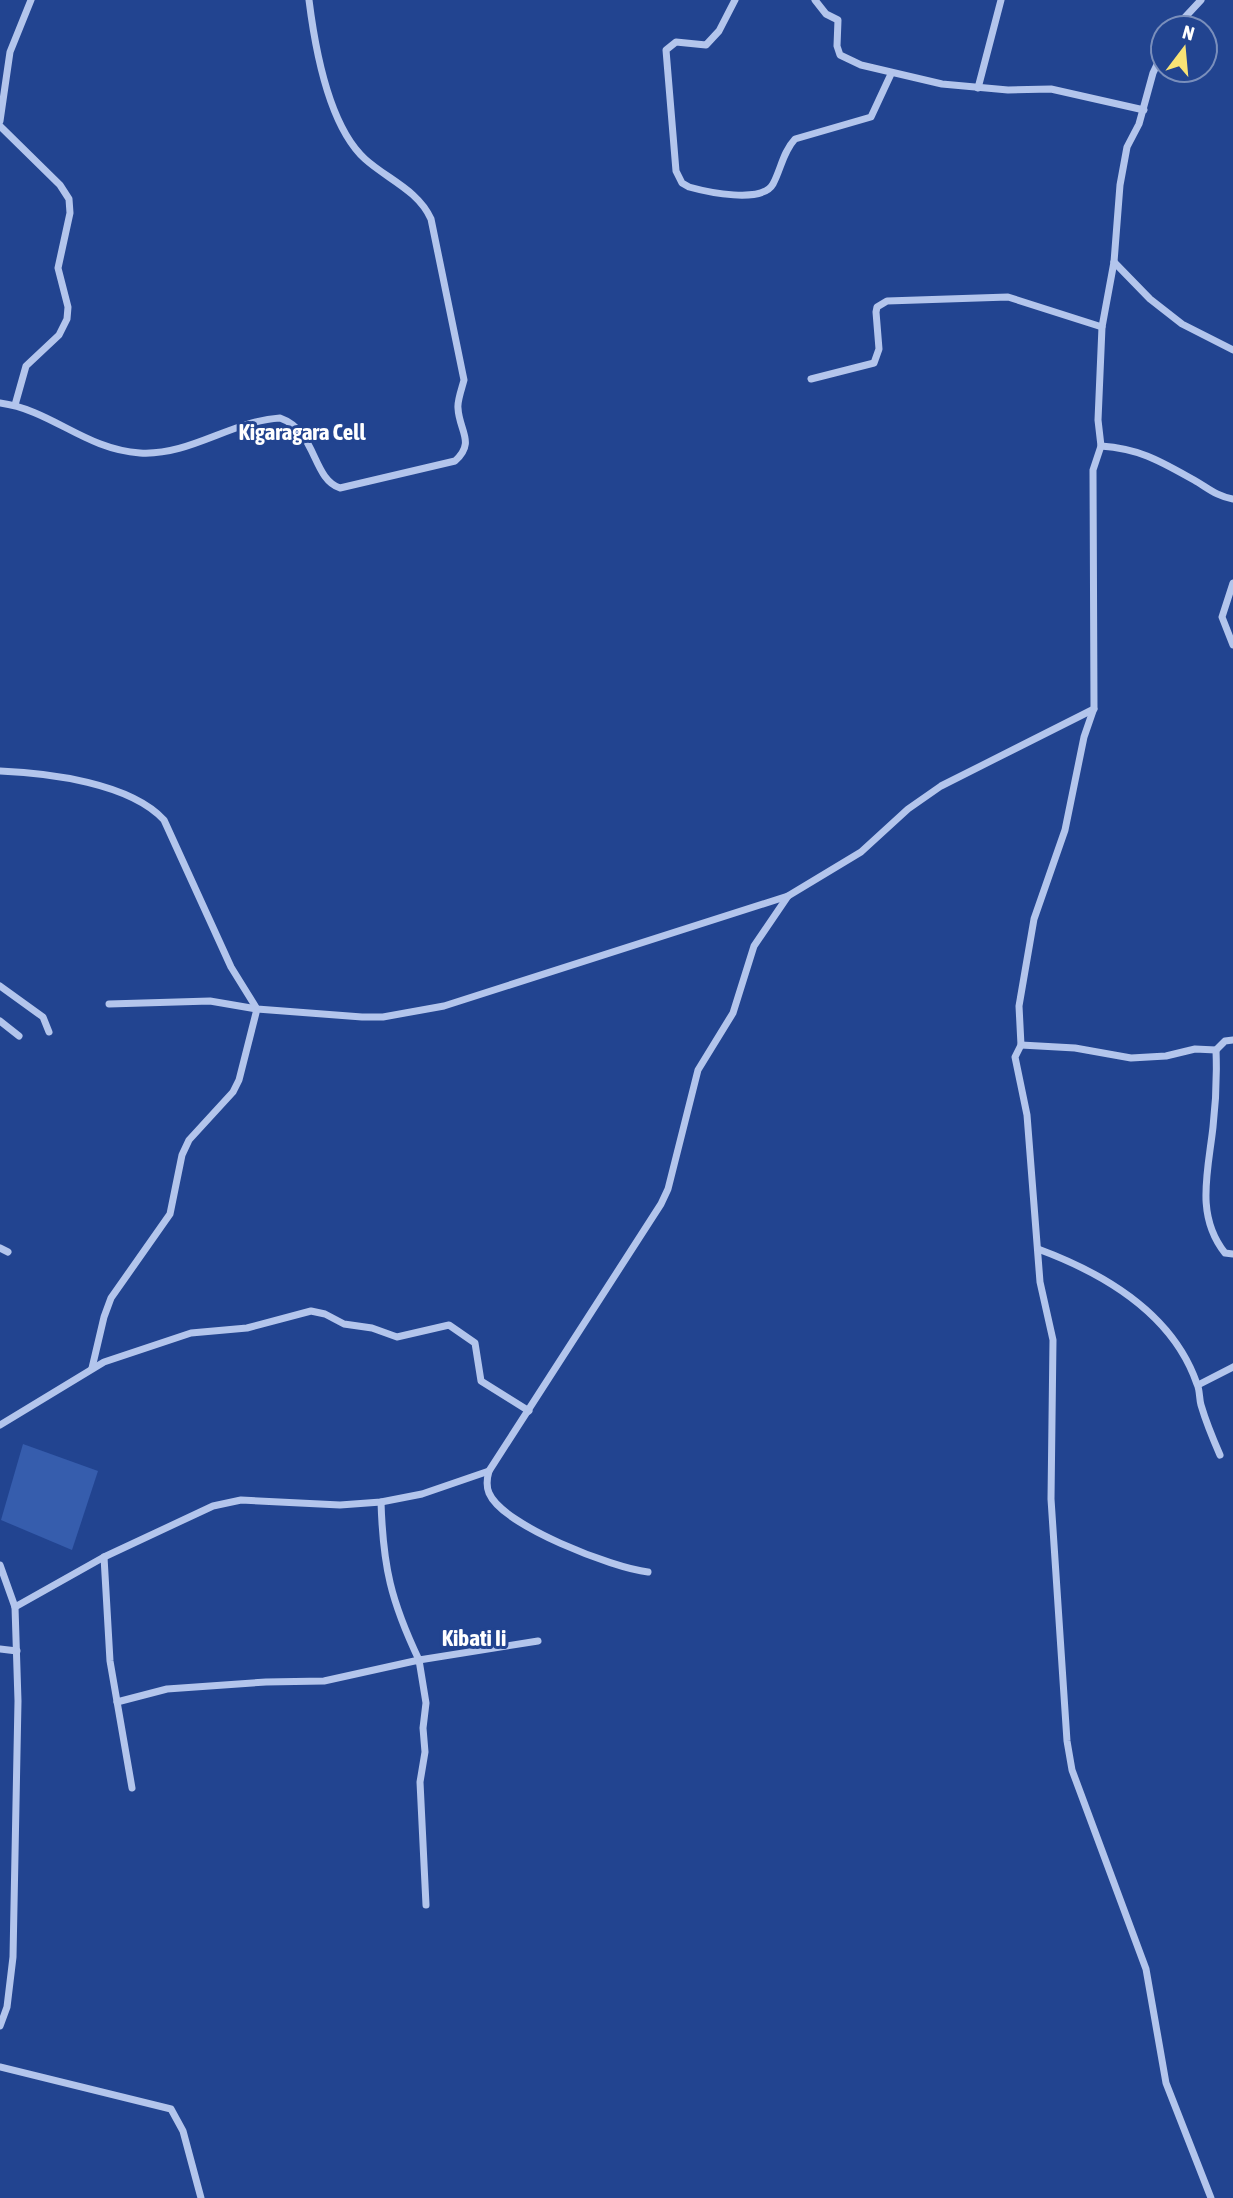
<svg xmlns="http://www.w3.org/2000/svg" width="1233" height="2198" font-family="'Asap Condensed',sans-serif">
  <rect width="100%" height="100%" fill="#224490"/>
  <path fill="#365dad" d="M23,1444L98,1471L72,1550L1,1520Z"/>
  <g fill="none" stroke-linecap="round" stroke-linejoin="round">
    <g stroke="#b3c5ec" stroke-width="7">
      <path d="M735,0L719,31L706,45L676,42L666,50L676,171L682,183L689,187C707,192 762,204 773,184C781,169 783,152 795,139L871,117L891,74"/>
      <path d="M815,0L826,14L838,20L837,46L840,55L861,65L942,84L1008,90L1051,89L1144,110"/>
      <path d="M1175,28L1201,0"/>
      <path d="M1163,52L1153,73L1139,124L1127,147L1120,185L1114,262L1102,327L1098,420L1101,446L1093,470L1094,708L1084,737L1065,830L1034,919L1019,1006L1021,1045L1015,1057L1027,1115L1040,1282L1053,1340L1051,1499L1067,1741L1072,1770L1146,1969L1166,2083L1211,2198"/>
      <path d="M978,88L1001,0"/>
      <path d="M0,121L10,52L31,0"/>
      <path d="M0,126L60,185L69,199L70,213L58,268L68,307L67,319L59,335L26,366L15,405"/>
      <path d="M1114,262L1150,299L1182,324L1233,350"/>
      <path d="M811,379L874,363L879,349L876,312L877,307L887,301L1008,297L1102,327"/>
      <path d="M0,403C52,410 84,449 140,453C190,456 231,421 280,418C317,431 312,479 340,488L455,461C476,442 459,431 458,408C457,401 462,388 464,380L431,219C418,190 387,179 365,159C328,125 315,48 309,0"/>
      <path d="M1101,446C1141,449 1160,461 1194,480C1208,488 1216,496 1233,499"/>
      <path d="M1233,583L1222,617L1233,645"/>
      <path d="M0,771C49,773 130,783 164,820L231,967L257,1009L239,1080L233,1092L189,1140L182,1155L170,1214L111,1298L104,1317L92,1368"/>
      <path d="M0,986L43,1017L49,1032"/>
      <path d="M109,1004L210,1001L257,1009L362,1017H383L444,1006L788,896"/>
      <path d="M0,1021L19,1036"/>
      <path d="M1021,1045L1075,1048L1131,1058L1166,1056L1195,1049L1216,1050L1225,1041L1233,1040"/>
      <path d="M1216,1050C1217,1076 1216,1101 1213,1127C1208,1172 1195,1215 1225,1253L1233,1254"/>
      <path d="M0,1248L8,1252"/>
      <path d="M1038,1249C1103,1273 1173,1314 1197,1384C1200,1390 1199,1398 1201,1405C1206,1422 1213,1439 1220,1455"/>
      <path d="M1198,1385L1233,1367"/>
      <path d="M0,1425L104,1362L191,1333L247,1328L311,1311L325,1314L344,1324L372,1328L397,1337L449,1325L475,1343L481,1381L529,1411"/>
      <path d="M489,1471C487,1478 486,1486 489,1493C503,1526 613,1568 648,1572"/>
      <path d="M381,1502C383,1567 391,1601 419,1660L538,1641"/>
      <path d="M104,1557L110,1661L132,1788"/>
      <path d="M0,1565L15,1607L18,1701L13,1957L7,2007L0,2026"/>
      <path d="M15,1607L104,1557L213,1506L241,1500L340,1505L381,1502L422,1494L489,1471L661,1204L668,1189L698,1070L733,1013L754,946L788,896L861,852L908,809L941,786L1094,709"/>
      <path d="M0,1649L17,1651"/>
      <path d="M117,1702L167,1689L266,1682L324,1681L419,1660L426,1703L423,1728L425,1752L420,1782L426,1905"/>
      <path d="M0,2067L171,2109L183,2131L201,2198"/>
    </g>
  </g>
  <g text-anchor="middle" dominant-baseline="central" stroke-width="6" stroke-linejoin="round" paint-order="stroke">
    <g font-size="23" font-weight="bold" fill="#fff" stroke="#224490">
      <text x="302" y="432">Kigaragara Cell</text>
      <text x="474" y="1638">Kibati Ii</text>
    </g>
  </g>
  <g transform="translate(1184 49) rotate(16)"><circle r="33" fill="#224490" stroke="#7a8fbc" stroke-width="2"/>
  <path d="M0-5L12 26L0 18L-12 26Z" fill="#f8e375"/>
  <text y="-10" font-size="19" font-weight="bold" text-anchor="middle" fill="#ffffff">N</text>
  </g>
</svg>
